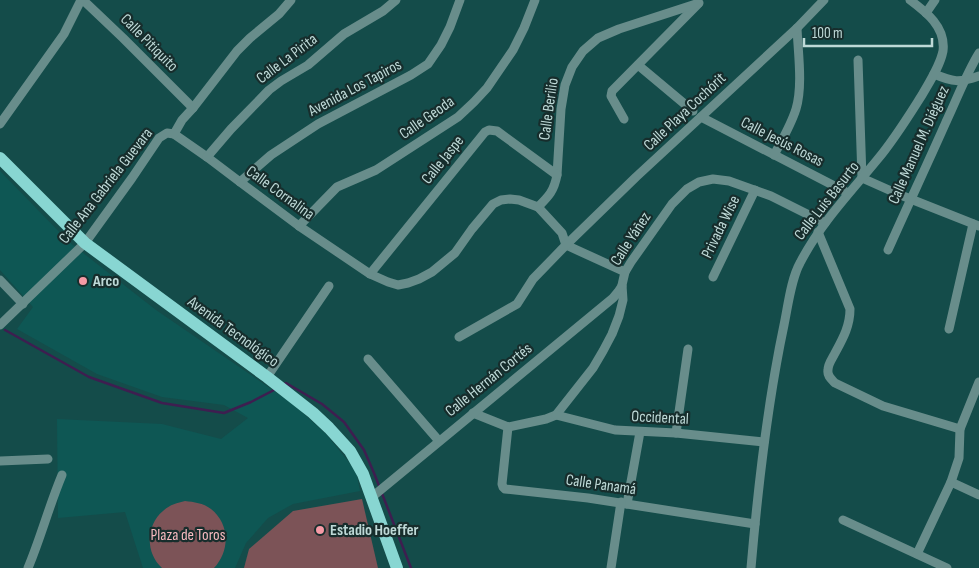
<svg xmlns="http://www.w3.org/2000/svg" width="979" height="568" font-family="'Sofia Sans Condensed',sans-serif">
  <rect width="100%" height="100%" fill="#144c4a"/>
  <path fill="#0e5754" d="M0,171L69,242L156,310L293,404L326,434L356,471L360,491L293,504L268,518L246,543L235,568H143L125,512L58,518L57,419L162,424L221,439L248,418L224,405L162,397L97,374L17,329L33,307L0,270Z"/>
  <g fill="#7c5357">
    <path d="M362,499L378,568H244L249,549L293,511Z"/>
    <path d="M185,501C194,502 203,503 211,509C230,524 230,551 214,568H162C145,553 146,525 163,511C169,505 177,503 185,501Z"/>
  </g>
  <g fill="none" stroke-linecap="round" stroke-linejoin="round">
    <g stroke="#3e1e50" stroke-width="2.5">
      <path d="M5,330L89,377L162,403L224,413L251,402L276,389"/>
      <path d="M283,385L286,383L322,404L344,422L364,450L374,473L411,568"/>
    </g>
    <g stroke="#688d8b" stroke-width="9">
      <path d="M83,0L123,38L193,108"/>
      <path d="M926,13L935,0"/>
      <path d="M858,60L862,178L898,194L979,226"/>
      <path d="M638,65L693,111"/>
      <path d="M934,74C953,82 959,83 979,76"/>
      <path d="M701,117L848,193"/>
      <path d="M624,119L611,96L612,91L698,4"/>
      <path d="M0,124L64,34L81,0"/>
      <path d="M174,134L207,157L240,182L299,226L370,274L388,282L398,285L408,283L419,279L432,272L455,253L472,229L493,204L501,200L510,199L519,200L538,207L562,233L566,245"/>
      <path d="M774,155C782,140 791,125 796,109C803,86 798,52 797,28"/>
      <path d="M207,157L231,129L269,90L281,81L308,65L344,34L383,11L396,0"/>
      <path d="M240,182L271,155L318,124L411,75L428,64L441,45L450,27L460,0"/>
      <path d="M538,207C549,196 554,191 557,175L561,109L565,85L572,67L583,51L598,38L619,29L699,3"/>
      <path d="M299,226L337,187L376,170L458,117L474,102L487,88L513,50L524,28L535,0"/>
      <path d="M818,232L850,309C850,327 842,340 834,355C832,359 828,364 828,370C827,376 831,379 835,383L883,406L960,429"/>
      <path d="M566,245L625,272"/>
      <path d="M888,250C907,207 927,165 946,122C957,99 966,74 979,53"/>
      <path d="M370,274L485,132L489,130L497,131L557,175"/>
      <path d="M713,277L755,190"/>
      <path d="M0,280L23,304"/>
      <path d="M0,325L85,243L132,178L159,138L167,133L174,134L182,120L193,108L237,51L250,38L279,14L291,0"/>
      <path d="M949,329L973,224"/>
      <path d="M459,337L517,304L533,279L566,245L636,177L797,28L824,0"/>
      <path d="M368,359L439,441"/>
      <path d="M267,377L329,286"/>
      <path d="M473,413L508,427L546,419L556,415L593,368L603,351L612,334L619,316L623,300L622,285L625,272L631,262L672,204L687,189L699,182L713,179L729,181L771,196L825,223"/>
      <path d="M556,415L615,430L676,433L764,442"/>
      <path d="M508,427L502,484L503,487L505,489L588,498L755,524"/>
      <path d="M676,433L688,349"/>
      <path d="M0,461L48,459"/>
      <path d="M951,482L979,495"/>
      <path d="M372,497L613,298L618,292L622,286"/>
      <path d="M627,504L640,432"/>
      <path d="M843,520L947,568"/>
      <path d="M917,554L951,482L959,458L960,429L979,382"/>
      <path d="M28,568C41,537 49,506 62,475"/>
      <path d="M611,568L621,502"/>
      <path d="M751,568C758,486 767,405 784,325C788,306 791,279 800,263C820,224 850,193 877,160C894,140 908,117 922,95C930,81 940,66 943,51C946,27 926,12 910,0"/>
    </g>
    <path stroke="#88d6d2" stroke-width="12" d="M0,158L85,243L267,377L313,413L329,428L350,451L363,474L397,568"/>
  </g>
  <g fill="#f49aa5" stroke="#172d2c" stroke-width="2">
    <circle cx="83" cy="281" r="5"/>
    <circle cx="320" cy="530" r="5"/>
  </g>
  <g text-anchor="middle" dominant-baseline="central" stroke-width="4.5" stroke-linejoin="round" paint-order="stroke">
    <g font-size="16" fill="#bed9d7" stroke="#172d2c">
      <text transform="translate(149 43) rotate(45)">Calle Pitiquito</text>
      <text transform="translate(287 59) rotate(-37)">Calle La Pirita</text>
      <text transform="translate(355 88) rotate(-28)">Avenida Los Tapiros</text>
      <text transform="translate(549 109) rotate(-82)">Calle Berilio</text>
      <text transform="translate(685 112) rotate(-43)">Calle Playa Cochórit</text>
      <text transform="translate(427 118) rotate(-35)">Calle Geoda</text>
      <text transform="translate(782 142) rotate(27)">Calle Jesús Rosas</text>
      <text transform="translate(919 145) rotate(-66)">Calle Manuel M. Diéguez</text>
      <text transform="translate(443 160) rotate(-51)">Calle Jaspe</text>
      <text transform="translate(106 186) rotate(-52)">Calle Ana Gabriela Guevara</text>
      <text transform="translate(280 193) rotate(36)">Calle Cornalina</text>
      <text transform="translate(827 201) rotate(-52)">Calle Luis Basurto</text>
      <text transform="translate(721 227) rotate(-64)">Privada Wise</text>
      <text transform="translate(631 239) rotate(-57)">Calle Yáñez</text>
      <text transform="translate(233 332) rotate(36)">Avenida Tecnológico</text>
      <text transform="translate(489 380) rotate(-39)">Calle Hernán Cortés</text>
      <text transform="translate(660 418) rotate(3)">Occidental</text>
      <text transform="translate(601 485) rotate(8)">Calle Panamá</text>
    </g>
    <g font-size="16" font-weight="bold" fill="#bed9d7" stroke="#172d2c" text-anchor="start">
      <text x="93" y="281">Arco</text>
      <text x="330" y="530">Estadio Hoeffer</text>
    </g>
    <g font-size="16" fill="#f7b9bf" stroke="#172d2c">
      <text x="188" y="535">Plaza de Toros</text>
    </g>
  </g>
  <path d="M804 38v8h128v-8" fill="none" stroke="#bed9d7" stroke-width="2.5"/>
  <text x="812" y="38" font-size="15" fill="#bed9d7" stroke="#172d2c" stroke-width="4" paint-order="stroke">100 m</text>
</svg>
